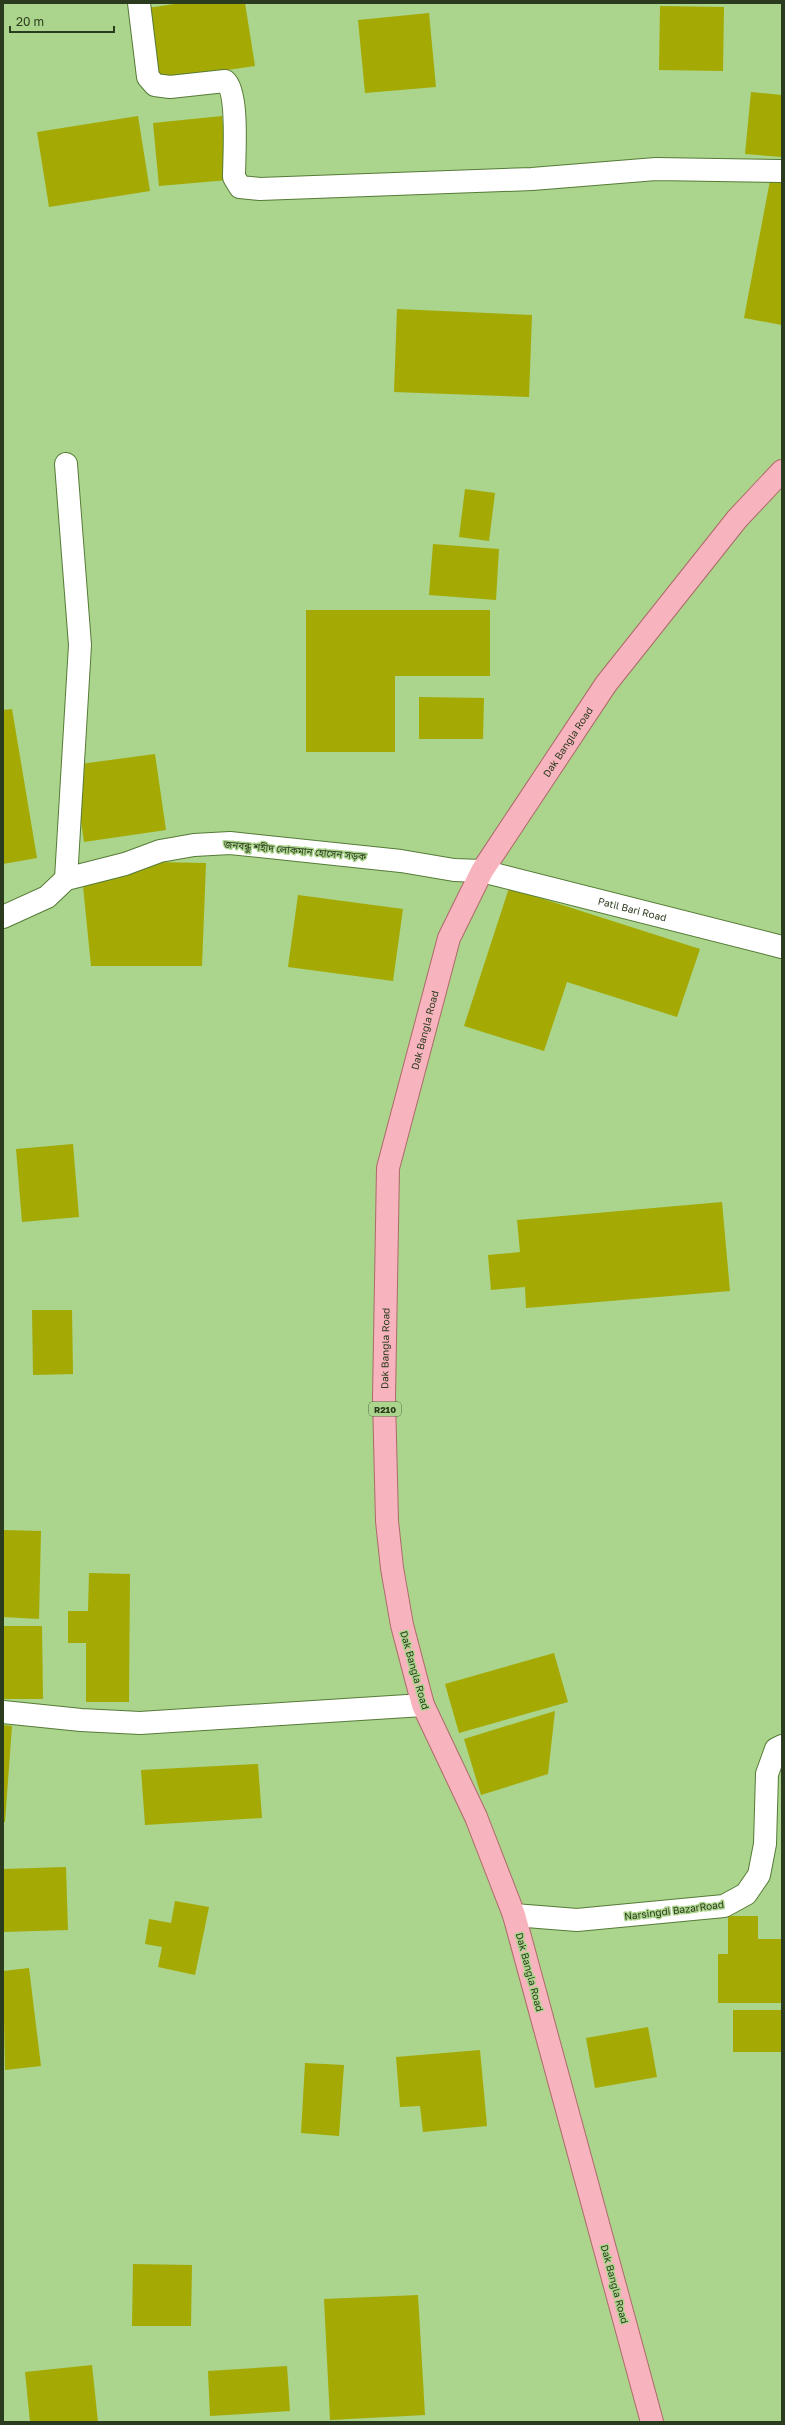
<svg xmlns="http://www.w3.org/2000/svg" width="785" height="2425" font-family="'Golos Text','Noto Sans Bengali',sans-serif">
  <rect width="100%" height="100%" fill="#abd48c"/>
  <g fill="#a4aa03">
    <path d="M181,3H245L255,66L158,80L147,8Z"/>
    <path d="M660,6L724,7L723,71L659,70Z"/>
    <path d="M429,13L436,87L365,93L358,20Z"/>
    <path d="M751,92L782,95V157L745,154Z"/>
    <path d="M138,116L150,191L49,207L37,132Z"/>
    <path d="M222,116L228,180L159,186L153,123Z"/>
    <path d="M771,175L782,177V325L744,318Z"/>
    <path d="M397,309L532,315L529,397L394,392Z"/>
    <path d="M465,489L495,493L489,541L459,537Z"/>
    <path d="M433,544L499,549L496,600L429,595Z"/>
    <path d="M306,610H490V676H395V752H306Z"/>
    <path d="M419,697L484,698L483,739H419Z"/>
    <path d="M12,709L37,858L3,864V710Z"/>
    <path d="M155,754L166,830L84,842L73,765Z"/>
    <path d="M155,862L206,863L202,966H91L82,876Z"/>
    <path d="M509,888L700,949L677,1017L567,982L544,1051L464,1026Z"/>
    <path d="M298,895L403,909L393,981L288,967Z"/>
    <path d="M73,1144L79,1217L22,1222L16,1149Z"/>
    <path d="M722,1202L730,1291L526,1308L525,1287L491,1290L488,1255L520,1252L517,1220Z"/>
    <path d="M32,1310H72L73,1374L33,1375Z"/>
    <path d="M3,1530L41,1531L39,1619L3,1617Z"/>
    <path d="M89,1573L130,1574L129,1702H86V1643H68V1611H88Z"/>
    <path d="M3,1626H42L43,1699H3Z"/>
    <path d="M554,1653L568,1702L459,1733L445,1684Z"/>
    <path d="M555,1711L548,1774L481,1795L464,1739Z"/>
    <path d="M3,1725L12,1726L5,1822H3Z"/>
    <path d="M258,1764L262,1818L145,1825L141,1770Z"/>
    <path d="M66,1867L68,1930L3,1932V1869Z"/>
    <path d="M175,1901L209,1907L195,1975L158,1967L162,1947L145,1944L149,1919L171,1923Z"/>
    <path d="M728,1916H758V1939H782V2003H718V1954H728Z"/>
    <path d="M29,1968L41,2066L5,2070L3,1971Z"/>
    <rect x="733" y="2010" width="49" height="42"/>
    <path d="M648,2027L657,2077L595,2088L586,2038Z"/>
    <path d="M480,2050L487,2126L423,2132L420,2106L400,2107L396,2057Z"/>
    <path d="M305,2063L344,2065L339,2136L301,2133Z"/>
    <path d="M133,2264L192,2265L191,2326H132Z"/>
    <path d="M418,2295L425,2415L330,2420L324,2299Z"/>
    <path d="M92,2365L98,2422H30L25,2372Z"/>
    <path d="M287,2366L290,2411L210,2416L208,2371Z"/>
  </g>
  <g fill="none" stroke-linecap="round" stroke-linejoin="round">
    <g stroke="#567b37" stroke-width="24">
      <g id="street">
        <path d="M139,3L148,77L155,85L170,87L225,81C239,92 234,158 234,177L240,187L260,189L532,179L656,169L782,171"/>
        <path d="M66,464L80,645L66,879"/>
        <path id="s1" d="M3,917L47,897L66,879L125,864L160,851L194,845L230,843L401,861L454,870L482,871L782,947"/>
        <path d="M3,1712L81,1720L140,1723L423,1705"/>
        <path d="M514,1915L577,1920L724,1906L746,1894L759,1875L765,1844L767,1774L776,1749L782,1746"/>
      </g>
    </g>
    <g stroke="#ad6969" stroke-width="24">
      <g id="primary">
        <path id="s2" d="M652,2422L514,1915L476,1817L423,1705L402,1625L392,1568L387,1521L384,1398L388,1168L449,938L482,871L606,684L737,519L782,471"/>
      </g>
    </g>
    <use href="#street" stroke="#fff" stroke-width="22"/>
    <use href="#primary" stroke="#f8b4be" stroke-width="22"/>
  </g>
  <g text-anchor="middle" dominant-baseline="central" stroke-width="3" stroke-linejoin="round" paint-order="stroke">
    <rect fill="#abd48c" stroke="#51693f" stroke-width="1" x="369" y="1402" width="32" height="14" rx="3"/>
    <g font-size="9" font-weight="bold" fill="#2b3b1e">
      <text x="385" y="1409">R210</text>
    </g>
    <g font-size="10" fill="#2b3b1e" stroke="#abd48c">
      <text stroke="none"><textPath href="#s2" startOffset="1763">Dak Bangla Road</textPath></text>
      <text transform="translate(295 850) rotate(5)">জনবন্ধু শহীদ লোকমান হোসেন সড়ক</text>
      <text stroke="none"><textPath href="#s1" startOffset="652">Patil Bari Road</textPath></text>
      <text stroke="none"><textPath href="#s2" startOffset="1438">Dak Bangla Road</textPath></text>
      <text stroke="none"><textPath href="#s2" startOffset="1115">Dak Bangla Road</textPath></text>
      <text transform="translate(415 1670) rotate(74)">Dak Bangla Road</text>
      <text transform="translate(674 1910) rotate(-7)">Narsingdi BazarRoad</text>
      <text transform="translate(530 1972) rotate(75)">Dak Bangla Road</text>
      <text transform="translate(615 2284) rotate(75)">Dak Bangla Road</text>
    </g>
  </g>
  <rect width="785" height="2425" fill="none" stroke="#2b3b1e" stroke-width="8"/>
  <path d="M10 26v6h104v-6" fill="none" stroke="#2b3b1e" stroke-width="2"/>
  <text x="16" y="26" font-size="12" fill="#2b3b1e" stroke="#abd48c" stroke-width="3" paint-order="stroke">20 m</text>
</svg>
